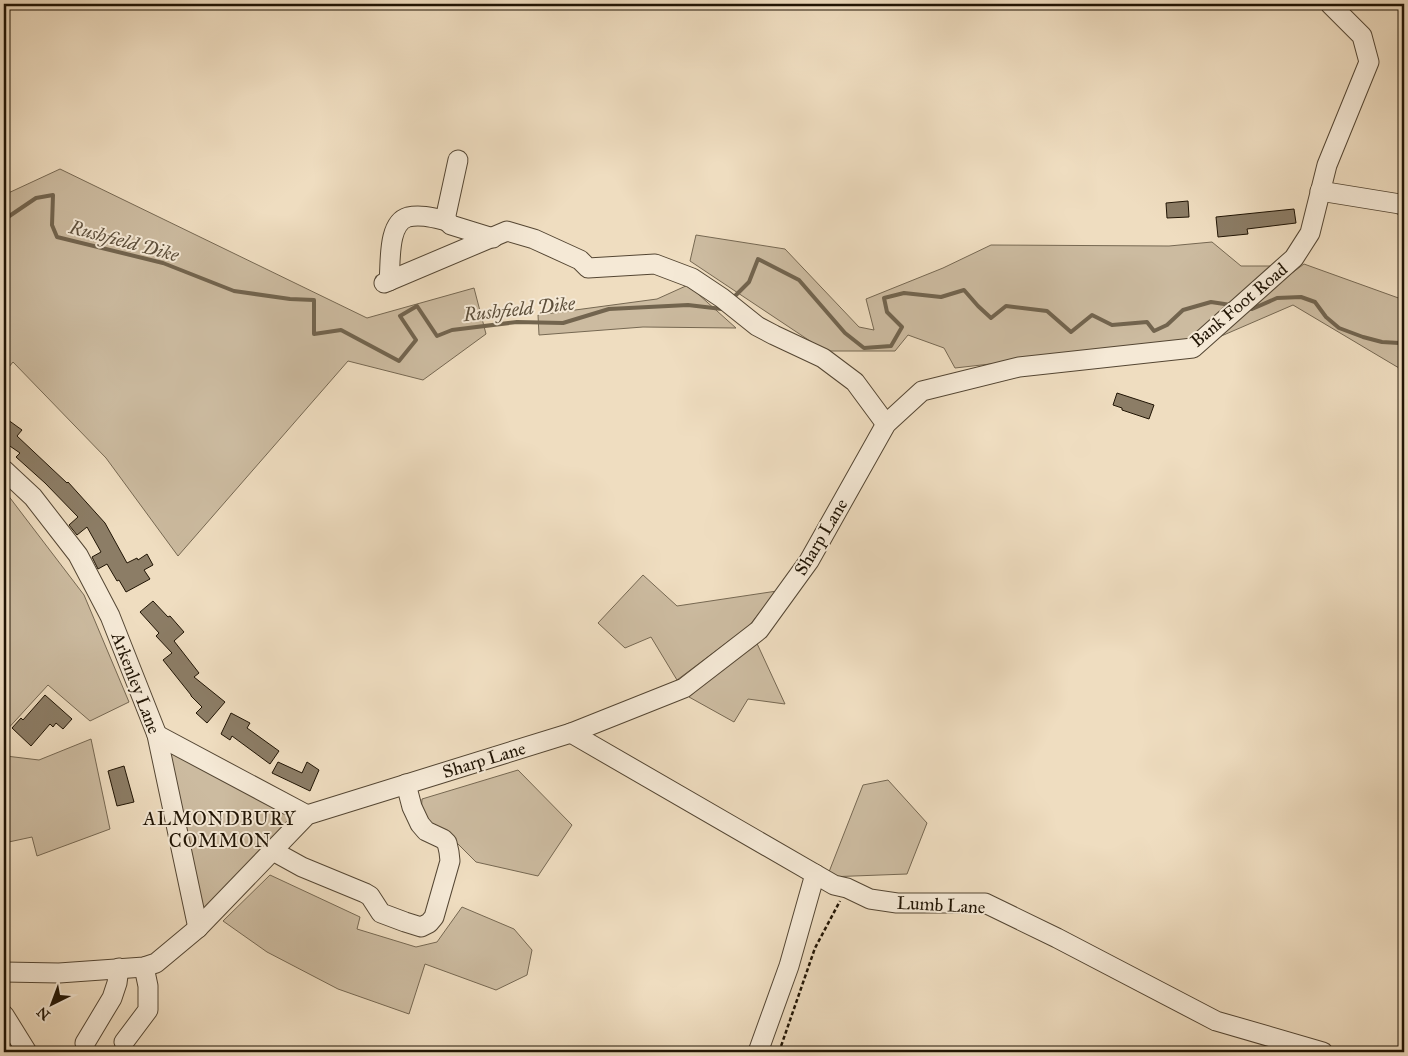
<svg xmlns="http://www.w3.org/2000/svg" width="1408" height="1056" font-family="'IM FELL Great Primer',serif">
  <rect width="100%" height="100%" fill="#efddc0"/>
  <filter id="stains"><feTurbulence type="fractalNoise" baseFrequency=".004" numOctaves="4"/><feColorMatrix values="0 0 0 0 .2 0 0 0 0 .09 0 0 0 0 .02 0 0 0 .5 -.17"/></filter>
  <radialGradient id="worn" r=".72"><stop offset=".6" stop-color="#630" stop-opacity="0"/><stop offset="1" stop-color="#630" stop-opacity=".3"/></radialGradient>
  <g fill="#ccbba0" stroke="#766852">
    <path d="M60,169L367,318L474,288L486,334L423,380L348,361L178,556L106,458L13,362L4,373V195Z"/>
    <path d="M696,235L785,249L859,327L874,330L866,299L943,268L991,245L1169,246L1212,242L1241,266H1273L1192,341L955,368L944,348L908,335L895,351H825L690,261Z"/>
    <path d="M1304,264L1404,300V371L1293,305L1189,350Z"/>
    <path d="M688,285L736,328L643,327L539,335L538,315L657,299Z"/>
    <path d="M4,490L84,595L129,702L90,721L48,685L4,733L6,756L39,760L91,739L110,829L37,856L32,837L4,843Z"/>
    <path d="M643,575L677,606L777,591L749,626L677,680L651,637L625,648L598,623Z"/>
    <path d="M754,637L785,704L748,699L734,722L689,697Z"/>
    <path d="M156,735L305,815L196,929Z"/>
    <path d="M518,770L572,825L538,876L476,862L449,835L421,816L422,799Z"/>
    <path d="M888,780L927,823L907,874L827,877L863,785Z"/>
    <path d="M270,875L360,917L357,929L416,947L437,942L462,907L514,929L532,950L527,975L496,990L425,964L409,1014L338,989L267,952L223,921Z"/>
  </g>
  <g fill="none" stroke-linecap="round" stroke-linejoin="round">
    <g stroke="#72644e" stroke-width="4">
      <path d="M4,218L5,219L36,198L53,195L52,225L57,237L163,263L234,291L290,299L314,300V334L341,330L399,361L416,340L400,316L417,306L437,336L452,330L517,322L563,323L609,309L688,305L722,309L724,308"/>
      <path d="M732,299L749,282L758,259L799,280L845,333L864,348L891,346L902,327L887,312L884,298L904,293L941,297L964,290L978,306L991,318L1006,306L1047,311L1071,332L1092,315L1112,325L1147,322L1154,331L1167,325L1183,310L1211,302L1231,305"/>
      <path d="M1248,308L1252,309L1277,298L1301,297L1315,302L1326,317L1339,328L1363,337L1382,342L1399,343L1404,339"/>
    </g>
  </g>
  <g fill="#8c7d66" stroke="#201404">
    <path d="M1188,201L1189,217L1167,218L1166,203Z"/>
    <path d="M1294,209L1296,223L1247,229L1248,234L1218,237L1216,217Z"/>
    <path d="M1117,393L1154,405L1149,419L1122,410V408L1113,405Z"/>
    <path d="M4,417L22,430L17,436L67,483L68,482L105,523L127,563L137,558L138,560L147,554L153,565L144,570L150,579L126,592L119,580L117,581L107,564L98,569L92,557L101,552L87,527L77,535L69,525L78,517L45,483L16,457L20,453L4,442Z"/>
    <path d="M153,601L168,617L170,616L184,632L174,641L199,673L194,677L225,702L207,723L196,713L202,707L191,696V695L163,660L172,653L156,636L159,633L140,612Z"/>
    <path d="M45,695L72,719L63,729L56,723L53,727L50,724L31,746L12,728L21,718L23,720Z"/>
    <path d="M231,713L250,723L247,728L279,751L270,764L232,736L230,740L221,734Z"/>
    <path d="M278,762L302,773L307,762L319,770L310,791L272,773Z"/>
    <path d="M124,766L134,802L117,806L108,771Z"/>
  </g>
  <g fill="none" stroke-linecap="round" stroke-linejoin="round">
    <g stroke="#544633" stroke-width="21">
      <g id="minor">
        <path d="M458,160L446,215L447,221L451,225L493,238"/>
        <path d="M1320,191L1400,204L1404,206"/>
        <path d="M389,281C391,264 387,223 408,217C421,214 434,218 447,221"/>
        <path d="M384,283L507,231L534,239L580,260L588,268L655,264L692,278L722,298L757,326L774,335L823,358L855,382L886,424"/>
        <path d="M4,470L33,497L78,555L110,616L157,735L198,928"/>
        <path d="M571,733L834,885L847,888L870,899L897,903H985L1057,938L1216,1021L1323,1052"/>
        <path d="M157,735L307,815"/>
        <path d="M273,851L302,867L365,893L370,896L381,913L405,922L421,927L429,923L434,917L450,861L449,852L447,843L443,839L426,831L420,824L412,807L406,784"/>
        <path d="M4,972L59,973L144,967L156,963L198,928L307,815L571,733L684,688L759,630L809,561L886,424L922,391L1019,367L1193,348L1294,258L1310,233L1327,165L1369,62L1362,36L1330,4"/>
        <path d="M4,1015L27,1052"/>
        <path d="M124,1042L148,1010V986L144,967"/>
        <path d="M85,1043L112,998L117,983L119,968"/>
        <path d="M758,1052L789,966L815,874"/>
      </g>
    </g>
    <path stroke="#201404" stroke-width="2.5" stroke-dasharray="4 2.5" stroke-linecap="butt" d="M779,1052L815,948L840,901"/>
    <use href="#minor" stroke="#f5e9d6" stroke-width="19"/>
  </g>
  <g text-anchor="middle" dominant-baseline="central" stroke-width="4" stroke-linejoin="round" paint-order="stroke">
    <g font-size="18" fill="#201404" stroke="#f5e9d6">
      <text transform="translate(1239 305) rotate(-40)">Bank Foot Road</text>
      <text transform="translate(821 537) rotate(-59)">Sharp Lane</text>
      <text transform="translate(136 683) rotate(69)">Arkenley Lane</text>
      <text transform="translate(484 760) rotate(-17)">Sharp Lane</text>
      <text transform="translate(941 905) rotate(3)">Lumb Lane</text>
    </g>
    <g font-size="19" font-style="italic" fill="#5e503c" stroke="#f5e9d6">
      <text transform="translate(124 241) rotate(15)">Rushfield Dike</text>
      <text transform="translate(519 309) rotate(-6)">Rushfield Dike</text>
    </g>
    <g font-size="19" letter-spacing="1" fill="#201404" stroke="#f5e9d6">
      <text x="220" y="818">ALMONDBURY<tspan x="220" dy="22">COMMON</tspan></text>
    </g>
  </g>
  <rect width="1408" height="1056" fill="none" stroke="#efddc0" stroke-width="20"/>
  <rect x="5" y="5" width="1398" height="1046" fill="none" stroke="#201404" stroke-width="2.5"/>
  <rect x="10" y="10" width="1388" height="1036" fill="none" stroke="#201404"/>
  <g transform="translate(52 1004) rotate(222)" stroke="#f5e9d6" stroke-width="4" paint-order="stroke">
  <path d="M0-4L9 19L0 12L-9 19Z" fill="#201404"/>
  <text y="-8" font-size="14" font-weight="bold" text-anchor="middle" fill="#201404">N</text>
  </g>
  <rect width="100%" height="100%" filter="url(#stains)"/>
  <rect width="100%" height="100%" fill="url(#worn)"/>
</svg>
